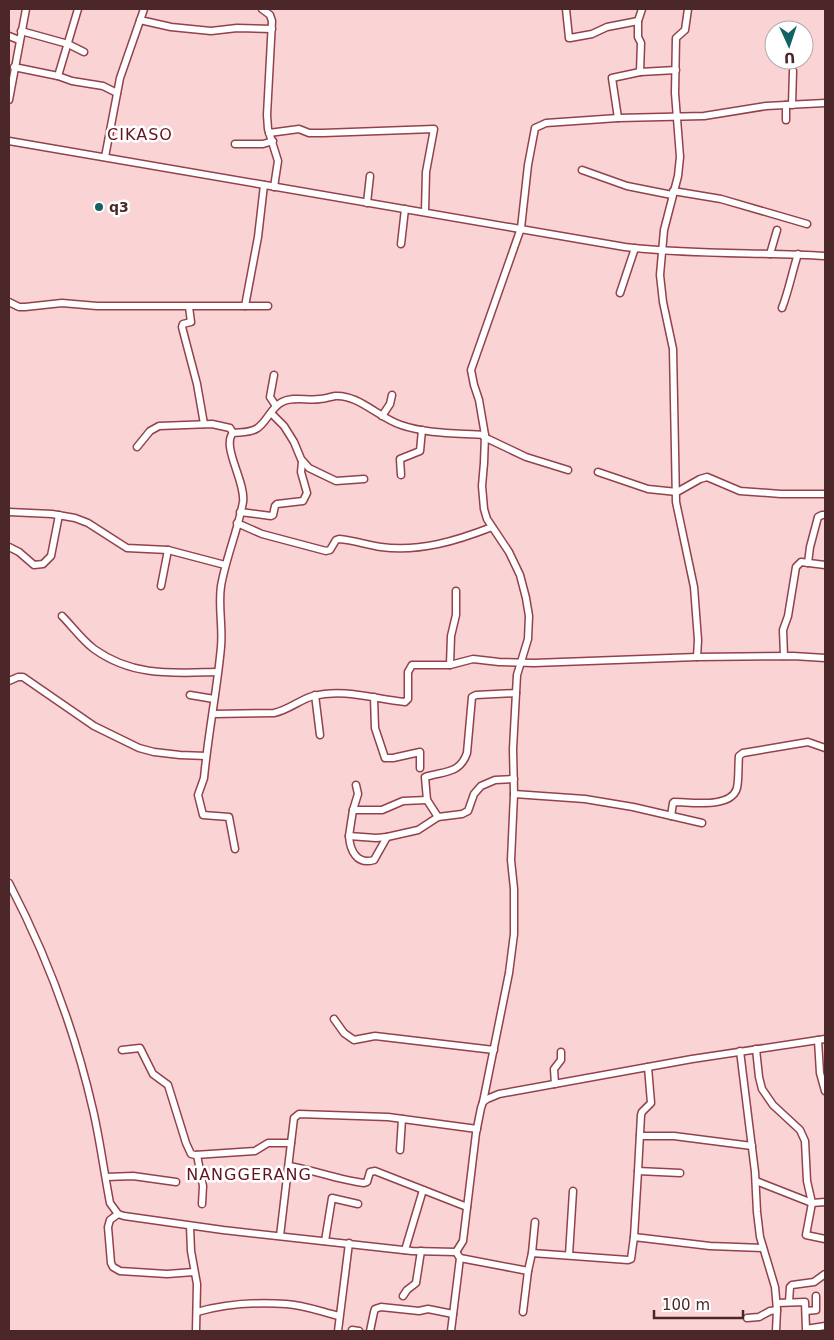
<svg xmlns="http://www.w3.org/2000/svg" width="834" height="1340" font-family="'DejaVu Sans',sans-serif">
  <rect width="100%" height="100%" fill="#fad3d5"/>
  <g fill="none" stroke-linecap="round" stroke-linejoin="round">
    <g stroke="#92424a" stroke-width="9">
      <g id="street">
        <path d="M262,9L270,15L272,21L267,115L268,129L278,161L274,187"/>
        <path d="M566,9L569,38H570L592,34L607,27L638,21L642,9"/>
        <path d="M688,9L685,30L676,38L675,93L680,157L678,176L664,230L660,275L663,302L673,349L676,502L694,587L698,640L697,657"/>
        <path d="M140,20L171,27L211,31L237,28L272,29"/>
        <path d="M21,31L68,44L84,52"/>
        <path d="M9,36L19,40"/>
        <path d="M14,67L58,76L72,81L103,86L117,93"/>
        <path d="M640,72L676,70"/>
        <path d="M58,76L78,9"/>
        <path d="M9,100L26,9"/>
        <path d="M792,105L793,71"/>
        <path d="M618,118L612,78L640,72L641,43L638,37V21"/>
        <path d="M786,120V105"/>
        <path d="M269,133L299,129L309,133H323L434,129L426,172L425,212"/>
        <path d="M9,141L625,247C692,255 758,252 825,256"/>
        <path d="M235,144H263L273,141"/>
        <path d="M105,157L120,78L144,9"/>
        <path d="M582,170L627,186L672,195"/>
        <path d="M673,191L721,199L807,224"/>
        <path d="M367,203L370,176"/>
        <path d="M401,244L405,209"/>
        <path d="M770,254L777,230"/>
        <path d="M620,293L635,248"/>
        <path d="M9,302L19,307H25L62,303L97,306H245L258,237L264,185"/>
        <path d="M245,306H268"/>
        <path d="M189,307L191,322L183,324L182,327L197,384L204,424"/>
        <path d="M782,308C789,290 792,272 798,254"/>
        <path d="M274,375L270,397L276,406"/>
        <path d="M271,413L284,426L294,442L301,459L309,468L336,481L364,479"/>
        <path d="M382,416L390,404L392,395"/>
        <path d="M484,437L526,457L568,470"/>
        <path d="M137,447L150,431L159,426L212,424L230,428L233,433"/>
        <path d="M598,472L648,489L677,492L700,479L707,477L740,491L781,494H825"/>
        <path d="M401,475L400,459L420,451L422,430"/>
        <path d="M9,512L52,514L75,518L88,523L127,548L168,550L225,565"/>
        <path d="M240,512L271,516L273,515L275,506L277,504L303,501L307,493L301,472L302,462"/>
        <path d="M237,523L262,534L326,551L330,550L336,540L339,539C353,540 367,545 381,547C420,552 456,541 492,527"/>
        <path d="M9,547L19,552L34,565L43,564L51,556L59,515"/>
        <path d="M808,563L810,547L818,517L822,515H825"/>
        <path d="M161,586L168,550"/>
        <path d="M62,616C72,626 82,640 94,649C133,677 173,673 217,672"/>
        <path d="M784,656L783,630L788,616L796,567L801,562L825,565"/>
        <path d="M450,665L451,636L456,615V591"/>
        <path d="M9,681L18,677H23L94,726L139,748L154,752L180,755L206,756"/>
        <path d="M190,695L214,699"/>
        <path d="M315,695L320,735"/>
        <path d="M374,697L375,728L385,758H393L420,752V768"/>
        <path d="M213,714L274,713C289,710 299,700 313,696C344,688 374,699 405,702L408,699V672L412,665H450L473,659L499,662L534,663L697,657L793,656L825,658"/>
        <path d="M356,785L358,794L353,810L349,836L376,838L387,837"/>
        <path d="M514,794L585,799L633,807L702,823"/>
        <path d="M353,810H382L403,801L427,800"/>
        <path d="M671,816L673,803L674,802C691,802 731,809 737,788C739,778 738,767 739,756L743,753L808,742L825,748"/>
        <path d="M438,817L427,800L425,777C444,771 460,774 467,753L472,697L476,695L516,693"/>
        <path d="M349,836C350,851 357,865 374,860L387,837L418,830L438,817L462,814L468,811L474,794L481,786L495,780L514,779"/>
        <path d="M235,849L229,817L203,815L198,795L204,778C208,734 217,691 221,647C223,626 218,606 221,586C226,557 238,530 243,502C246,482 221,446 233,433C240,432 249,433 256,429C267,423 270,408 282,402C293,396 308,401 320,399C325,399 330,397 335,396C358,394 379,418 401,425C427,434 457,433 485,435"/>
        <path d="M9,883C46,954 75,1031 93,1110C100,1140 104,1172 110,1203L118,1214L124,1216L223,1230L412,1251L456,1252L463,1241L476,1133L481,1108L483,1102L487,1099L499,1094L692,1059L825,1039"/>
        <path d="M334,1019L344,1033L354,1040L375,1036L494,1050"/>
        <path d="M818,1040L820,1073L825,1091"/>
        <path d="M756,1049L759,1077L762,1089L773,1105L800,1130L805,1141L807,1181L812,1203L806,1235L825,1239"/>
        <path d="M122,1050L140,1048L153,1074L168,1085L186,1143L191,1154L195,1155L255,1151L268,1143H291L294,1118L299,1114L388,1117L477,1129"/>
        <path d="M740,1051L755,1172L757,1212L760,1237L775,1287L777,1310L776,1331"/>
        <path d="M555,1084L554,1069L561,1060V1052"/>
        <path d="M483,1102L509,973L514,934V889L511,860L514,794L513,749L516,693L517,675L528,639L529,616L526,598L520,575L509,552L487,519L484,509L482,486L484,463L485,435L479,400L474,385L471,370L521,228L528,165L535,128L546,123L618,118L704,116L766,106L825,103"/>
        <path d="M640,1136H674L752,1146"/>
        <path d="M400,1150L402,1119"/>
        <path d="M197,1155L203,1186L202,1204"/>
        <path d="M289,1166C314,1170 338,1180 364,1183L367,1182L370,1172L375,1171L467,1207"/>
        <path d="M638,1171L641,1115L642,1112L651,1103L648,1067"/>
        <path d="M106,1177L133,1176L176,1182"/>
        <path d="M756,1181L812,1203L825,1202"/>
        <path d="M118,1214L110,1220L108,1227L111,1263L113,1267L120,1271L167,1274L194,1272"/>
        <path d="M190,1226L191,1251L197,1284L196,1331"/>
        <path d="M280,1236L291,1143"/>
        <path d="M634,1237L638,1171L680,1173"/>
        <path d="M325,1241L332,1198L358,1204"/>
        <path d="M405,1250L423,1190"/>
        <path d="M456,1252L460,1258L528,1271L532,1253L628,1260L631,1259L634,1237L710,1246L763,1248"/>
        <path d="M532,1253L535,1222"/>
        <path d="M569,1255L573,1191"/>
        <path d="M403,1296L407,1290L416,1283L421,1251"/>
        <path d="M789,1302L790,1287L792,1285L814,1282L825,1274"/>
        <path d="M777,1303L805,1302L806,1329L825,1326"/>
        <path d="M806,1311L816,1310V1296"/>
        <path d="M197,1312C225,1304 257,1302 286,1304C304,1305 322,1312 339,1316"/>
        <path d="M523,1312L528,1271"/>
        <path d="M747,1318L759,1317L770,1311L777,1310"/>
        <path d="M352,1330L359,1331"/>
        <path d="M338,1331L349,1243"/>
        <path d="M370,1331L374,1312L375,1309L381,1307L419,1311L428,1309L453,1314"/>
        <path d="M451,1331L460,1258"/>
      </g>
    </g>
    <use href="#street" stroke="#fff" stroke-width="6"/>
  </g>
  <circle fill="#116263" stroke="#fff" stroke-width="2" cx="99" cy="207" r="5"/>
  <g text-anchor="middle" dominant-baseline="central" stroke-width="5" stroke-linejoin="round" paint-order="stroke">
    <g font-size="14" font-weight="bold" fill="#4c272a" stroke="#fff" text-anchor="start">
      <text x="109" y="207">q3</text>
    </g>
    <g font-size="16" letter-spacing="1" fill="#621422" stroke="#fff">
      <text x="140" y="134">CIKASO</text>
      <text x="249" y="1174">NANGGERANG</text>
    </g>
  </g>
  <rect width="834" height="1340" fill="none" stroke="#4c272a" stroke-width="20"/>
  <g transform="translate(789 45) rotate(177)"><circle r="24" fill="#ffffff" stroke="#b7a9aa"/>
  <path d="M0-4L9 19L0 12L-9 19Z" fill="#116263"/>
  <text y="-8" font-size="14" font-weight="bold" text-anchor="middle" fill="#4c272a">U</text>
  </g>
  <path d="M654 1310v8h89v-8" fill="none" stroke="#4c272a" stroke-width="2.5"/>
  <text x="662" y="1310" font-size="15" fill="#4c272a" stroke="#ffffff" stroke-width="4" paint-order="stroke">100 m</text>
</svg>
